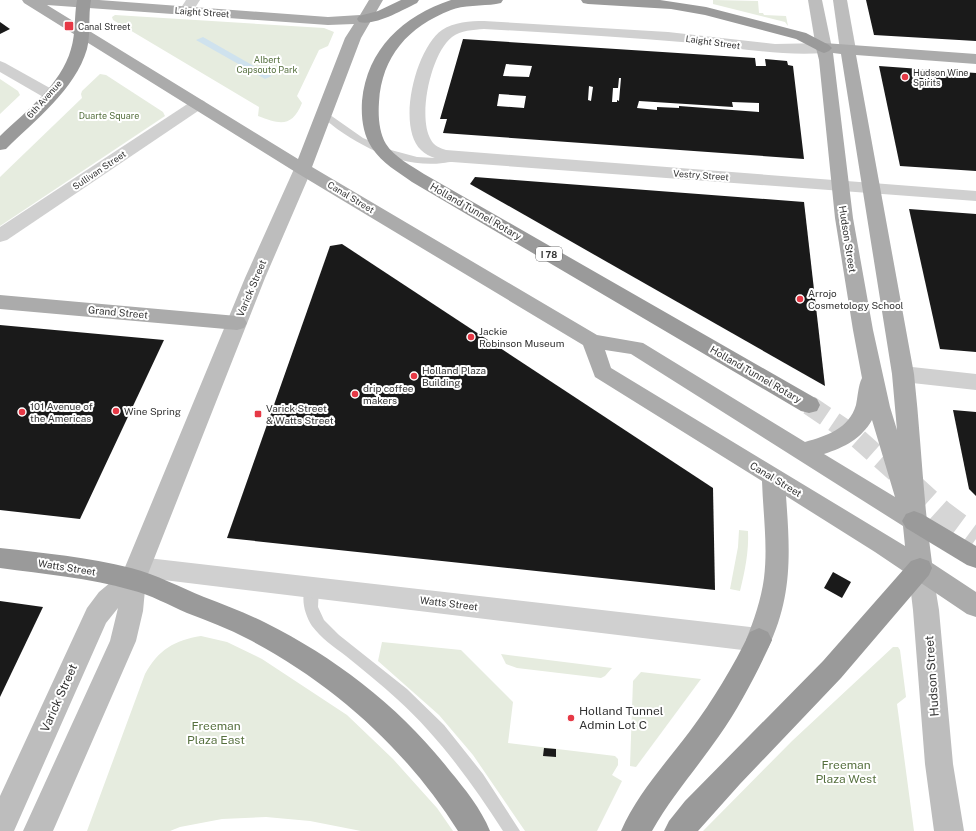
<svg xmlns="http://www.w3.org/2000/svg" width="976" height="831" font-family="'Public Sans',sans-serif">
  <rect width="100%" height="100%" fill="#fff"/>
  <g fill="#e6ecdf">
    <path d="M713,0L758,1L759,13H763L764,15L786,16L788,26L785,22L713,4Z"/>
    <path d="M115,15L324,28L334,32L328,46L319,50L297,96L302,103C292,127 281,125 258,116L259,107L113,20L112,17Z"/>
    <path d="M100,74L106,75L163,112L165,116L0,226V177L82,98L81,94L82,91Z"/>
    <path d="M0,79L18,91L20,95L0,114Z"/>
    <path d="M739,530L748,531C749,551 745,571 740,591L730,589L738,547Z"/>
    <path d="M201,636L227,642L262,659L347,715L393,759L437,808L453,831H361L310,821L266,817L222,819L180,827L170,831H87L145,674C158,650 175,640 201,636Z"/>
    <path d="M382,642L461,650L513,702L508,743L615,756L618,759V765L612,775L622,781L597,831H525L473,755L439,715L378,661Z"/>
    <path d="M893,647H898L900,650L906,697L897,704L914,831H703L792,741Z"/>
    <path d="M501,654L612,668L605,676L601,678L517,668L506,664Z"/>
    <path d="M641,672L701,679L636,767L630,766L633,681Z"/>
  </g>
  <path fill="#cfe2ee" d="M203,37L266,73L272,76L265,79L196,40Z"/>
  <g fill="#1a1a1a" fill-rule="evenodd">
    <path d="M866,0H976V41L874,35Z"/>
    <path d="M0,22L10,29L0,34Z"/>
    <path d="M463,39L755,58L756,66H766L765,59L787,61L788,65L793,66L804,159L443,133L447,119H440ZM506,64L532,66L529,77L503,76ZM619,78H621L619,101L617,100V102H612L613,88H618ZM589,86L593,87L591,101L588,100ZM499,94L526,96L524,108L497,106ZM639,101L733,107L732,102L759,103V112L679,106V108L657,107V110L637,108Z"/>
    <path d="M879,66L976,73V171L900,166Z"/>
    <path d="M475,177L804,202L825,386L470,184Z"/>
    <path d="M909,209L976,214V352L940,349Z"/>
    <path d="M342,244L713,488L715,590L227,538L330,246Z"/>
    <path d="M0,325L164,340L80,519L0,510Z"/>
    <path d="M953,410L976,412V496L969,489Z"/>
    <path d="M833,572L851,582L842,598L824,588Z"/>
    <path d="M0,601L43,607L0,697Z"/>
    <path d="M544,748L556,749V757L543,756Z"/>
  </g>
  <g fill="none" stroke-linecap="round" stroke-linejoin="round">
    <path stroke="#d6d6d6" stroke-width="20" stroke-dasharray="20 10" stroke-linecap="butt" d="M809,405L855,436L910,485"/>
    <path stroke="#d6d6d6" stroke-width="26" stroke-dasharray="26 13" stroke-linecap="butt" d="M909,484L941,513L976,539"/>
    <g fill="#d0d0d0" fill-rule="evenodd">
      <path d="M323,110L363,138L391,150L417,157L435,158L456,155L461,158C457,162 449,162 443,163C400,169 351,143 320,115L319,113Z"/>
      <path d="M312,581L317,583L319,587L318,607L324,620L339,635L407,689L444,725L483,774L520,831H503C472,783 439,737 397,699C381,684 363,670 346,656C334,647 321,638 312,626C304,613 300,597 307,583Z"/>
    </g>
    <g fill="#d0d0d0" fill-rule="evenodd">
      <path d="M186,0H200L191,14L186,15L181,14L179,11Z"/>
      <path d="M484,21L668,32L775,44L824,43L829,45L832,48L829,51L824,53C780,56 737,48 694,43C624,37 554,33 484,29C473,30 461,30 452,37C431,53 417,117 431,140C434,146 440,148 446,150L976,191V201L452,162C441,160 429,158 421,150C396,126 416,48 442,30C454,22 470,21 484,21Z"/>
      <path d="M0,61L5,63L57,92L59,95L57,98L51,100L45,98L0,72Z"/>
      <path d="M198,99L204,101L206,104L204,107L7,240L0,242V227L192,101Z"/>
      <path d="M903,366L976,374V390L903,382L895,379L892,374L895,369Z"/>
      <path d="M139,557L759,628L768,632L772,640L768,648L759,652L139,577L130,574L127,567L130,560Z"/>
    </g>
    <g fill="#bdbdbd" fill-rule="evenodd">
      <path d="M808,0H822L832,48L829,51L824,53L819,51L816,48Z"/>
      <path d="M833,0H847L856,50L853,53L848,55L843,53L840,50Z"/>
      <path d="M303,164L309,165L312,169L265,278L146,579L143,611L136,641L53,831H23L110,641L118,608L106,623L14,831H0V796L87,608L99,592L123,572L245,278L294,169L297,165Z"/>
      <path d="M920,558L929,561L932,568L939,610L953,764L964,831H934L925,764L913,610L908,568L911,561Z"/>
    </g>
    <g fill="#ababab" fill-rule="evenodd">
      <path d="M22,0H99L328,17L360,15L369,0H383L361,38L312,167L597,335L643,343L805,442C826,436 849,429 856,405C858,396 858,386 862,378L853,330L835,218L819,60L816,48L819,45L824,43L976,54V64L856,55L914,374C921,437 923,500 932,563L976,592V617L967,614L875,552L786,496C790,552 793,595 768,648L759,652L750,648L746,640C754,620 761,600 764,578C768,546 763,513 762,481L595,377L583,345L297,173L24,3ZM47,5L328,25L354,24L345,38L298,159ZM833,53L841,54L892,374L897,430L890,407L873,330L853,218ZM605,350L631,354L903,526L905,546L611,368ZM872,420L895,497L824,454C845,447 861,439 872,420Z"/>
      <path d="M0,295L237,316L244,318L247,323L244,328L237,330L0,309Z"/>
    </g>
    <g fill="#9a9a9a" fill-rule="evenodd">
      <path d="M77,0H91C88,16 91,33 87,49C75,90 35,120 6,149L0,150V136C26,111 61,85 71,49C76,33 74,16 77,0Z"/>
      <path d="M401,0H419L417,3C402,10 376,26 359,22L357,19L359,16L378,11Z"/>
      <path d="M451,0H503L501,3L496,4C483,6 462,5 451,10C408,27 382,56 379,102C378,116 379,132 386,144C394,157 412,166 424,174L817,399L820,405L817,411L809,413L801,411L412,182C398,172 382,163 372,148C363,134 361,118 362,101C367,49 403,16 451,0Z"/>
      <path d="M581,0H660L706,7L806,33L829,45L832,48L829,51L824,53L819,51L796,39L705,15L671,9L588,4L583,3Z"/>
      <path d="M914,511L922,514L976,546V568L967,565L906,528L902,521L906,514Z"/>
      <path d="M0,548C44,553 88,557 131,568C157,575 180,587 204,597C225,605 246,613 266,623C336,658 401,708 450,771C465,789 481,809 490,831H458C406,749 334,684 248,639C229,629 208,621 187,613C169,605 151,595 131,590C89,578 44,574 0,568Z"/>
      <path d="M920,558L929,561L932,568L929,575L841,678L740,784L698,831H664L669,821L685,801L823,661L911,561Z"/>
      <path d="M759,628L768,632L772,640C757,673 740,706 719,736C697,768 671,797 652,831H621C637,794 666,763 690,731C713,700 733,667 750,632Z"/>
    </g>
  </g>
  <g fill="#e63946" stroke="#fff" stroke-width="1.5">
    <rect x="64" y="21" width="10" height="10" rx="2"/>
    <circle cx="905" cy="77" r="4"/>
    <circle cx="800" cy="299" r="4"/>
    <circle cx="471" cy="337" r="4"/>
    <circle cx="414" cy="376" r="4"/>
    <circle cx="355" cy="394" r="4"/>
    <circle cx="116" cy="411" r="4"/>
    <circle cx="22" cy="412" r="4"/>
    <rect x="254" y="410" width="8" height="8" rx="2"/>
    <circle cx="571" cy="718" r="4"/>
  </g>
  <g text-anchor="middle" dominant-baseline="central" stroke-width="4" stroke-linejoin="round" paint-order="stroke">
    <g font-size="9" fill="#333" stroke="#fff">
      <text transform="translate(202 12) rotate(4)">Laight Street</text>
      <text transform="translate(713 42) rotate(8)">Laight Street</text>
      <text transform="translate(44 99) rotate(-48)">6th Avenue</text>
      <text transform="translate(99 170) rotate(-34)">Sullivan Street</text>
      <text transform="translate(701 175) rotate(4)">Vestry Street</text>
      <text transform="translate(351 197) rotate(31)">Canal Street</text>
    </g>
    <g font-size="9" fill="#333" stroke="#fff" text-anchor="start">
      <text x="78" y="26">Canal Street</text>
      <text x="913" y="72">Hudson Wine<tspan x="913" dy="10">Spirits</tspan></text>
    </g>
    <g font-size="9" fill="#56703f" stroke="#fff">
      <text x="267" y="59">Albert<tspan x="267" dy="10">Capsouto Park</tspan></text>
      <text x="109" y="115">Duarte Square</text>
    </g>
    <rect fill="#fff" stroke="#707070" stroke-width="1" x="536" y="247" width="26" height="14" rx="3"/>
    <g font-size="9" font-weight="bold" fill="#333">
      <text x="549" y="254">I 78</text>
    </g>
    <g font-size="10" fill="#333" stroke="#fff">
      <text transform="translate(476 211) rotate(30)">Holland Tunnel Rotary</text>
      <text transform="translate(848 239) rotate(81)">Hudson Street</text>
      <text transform="translate(251 288) rotate(-67)">Varick Street</text>
      <text transform="translate(118 312) rotate(5)">Grand Street</text>
      <text transform="translate(756 374) rotate(30)">Holland Tunnel Rotary</text>
      <text transform="translate(776 479) rotate(31)">Canal Street</text>
      <text transform="translate(67 567) rotate(9)">Watts Street</text>
      <text transform="translate(449 603) rotate(7)">Watts Street</text>
    </g>
    <g font-size="10" fill="#333" stroke="#fff" text-anchor="start">
      <text x="808" y="293">Arrojo<tspan x="808" dy="12">Cosmetology School</tspan></text>
      <text x="479" y="331">Jackie<tspan x="479" dy="12">Robinson Museum</tspan></text>
      <text x="422" y="370">Holland Plaza<tspan x="422" dy="12">Building</tspan></text>
      <text x="363" y="388">drip coffee<tspan x="363" dy="12">makers</tspan></text>
      <text x="30" y="406">101 Avenue of<tspan x="30" dy="12">the Americas</tspan></text>
      <text x="266" y="408">Varick Street<tspan x="266" dy="12">&amp; Watts Street</tspan></text>
      <text x="124" y="411">Wine Spring</text>
    </g>
    <g font-size="12" fill="#333" stroke="#fff">
      <text transform="translate(932 676) rotate(-94)">Hudson Street</text>
      <text transform="translate(59 698) rotate(-66)">Varick Street</text>
    </g>
    <g font-size="12" fill="#333" stroke="#fff" text-anchor="start">
      <text x="579" y="711">Holland Tunnel<tspan x="579" dy="14">Admin Lot C</tspan></text>
    </g>
    <g font-size="12" fill="#56703f" stroke="#fff">
      <text x="216" y="726">Freeman<tspan x="216" dy="14">Plaza East</tspan></text>
      <text x="846" y="765">Freeman<tspan x="846" dy="14">Plaza West</tspan></text>
    </g>
  </g>
</svg>
